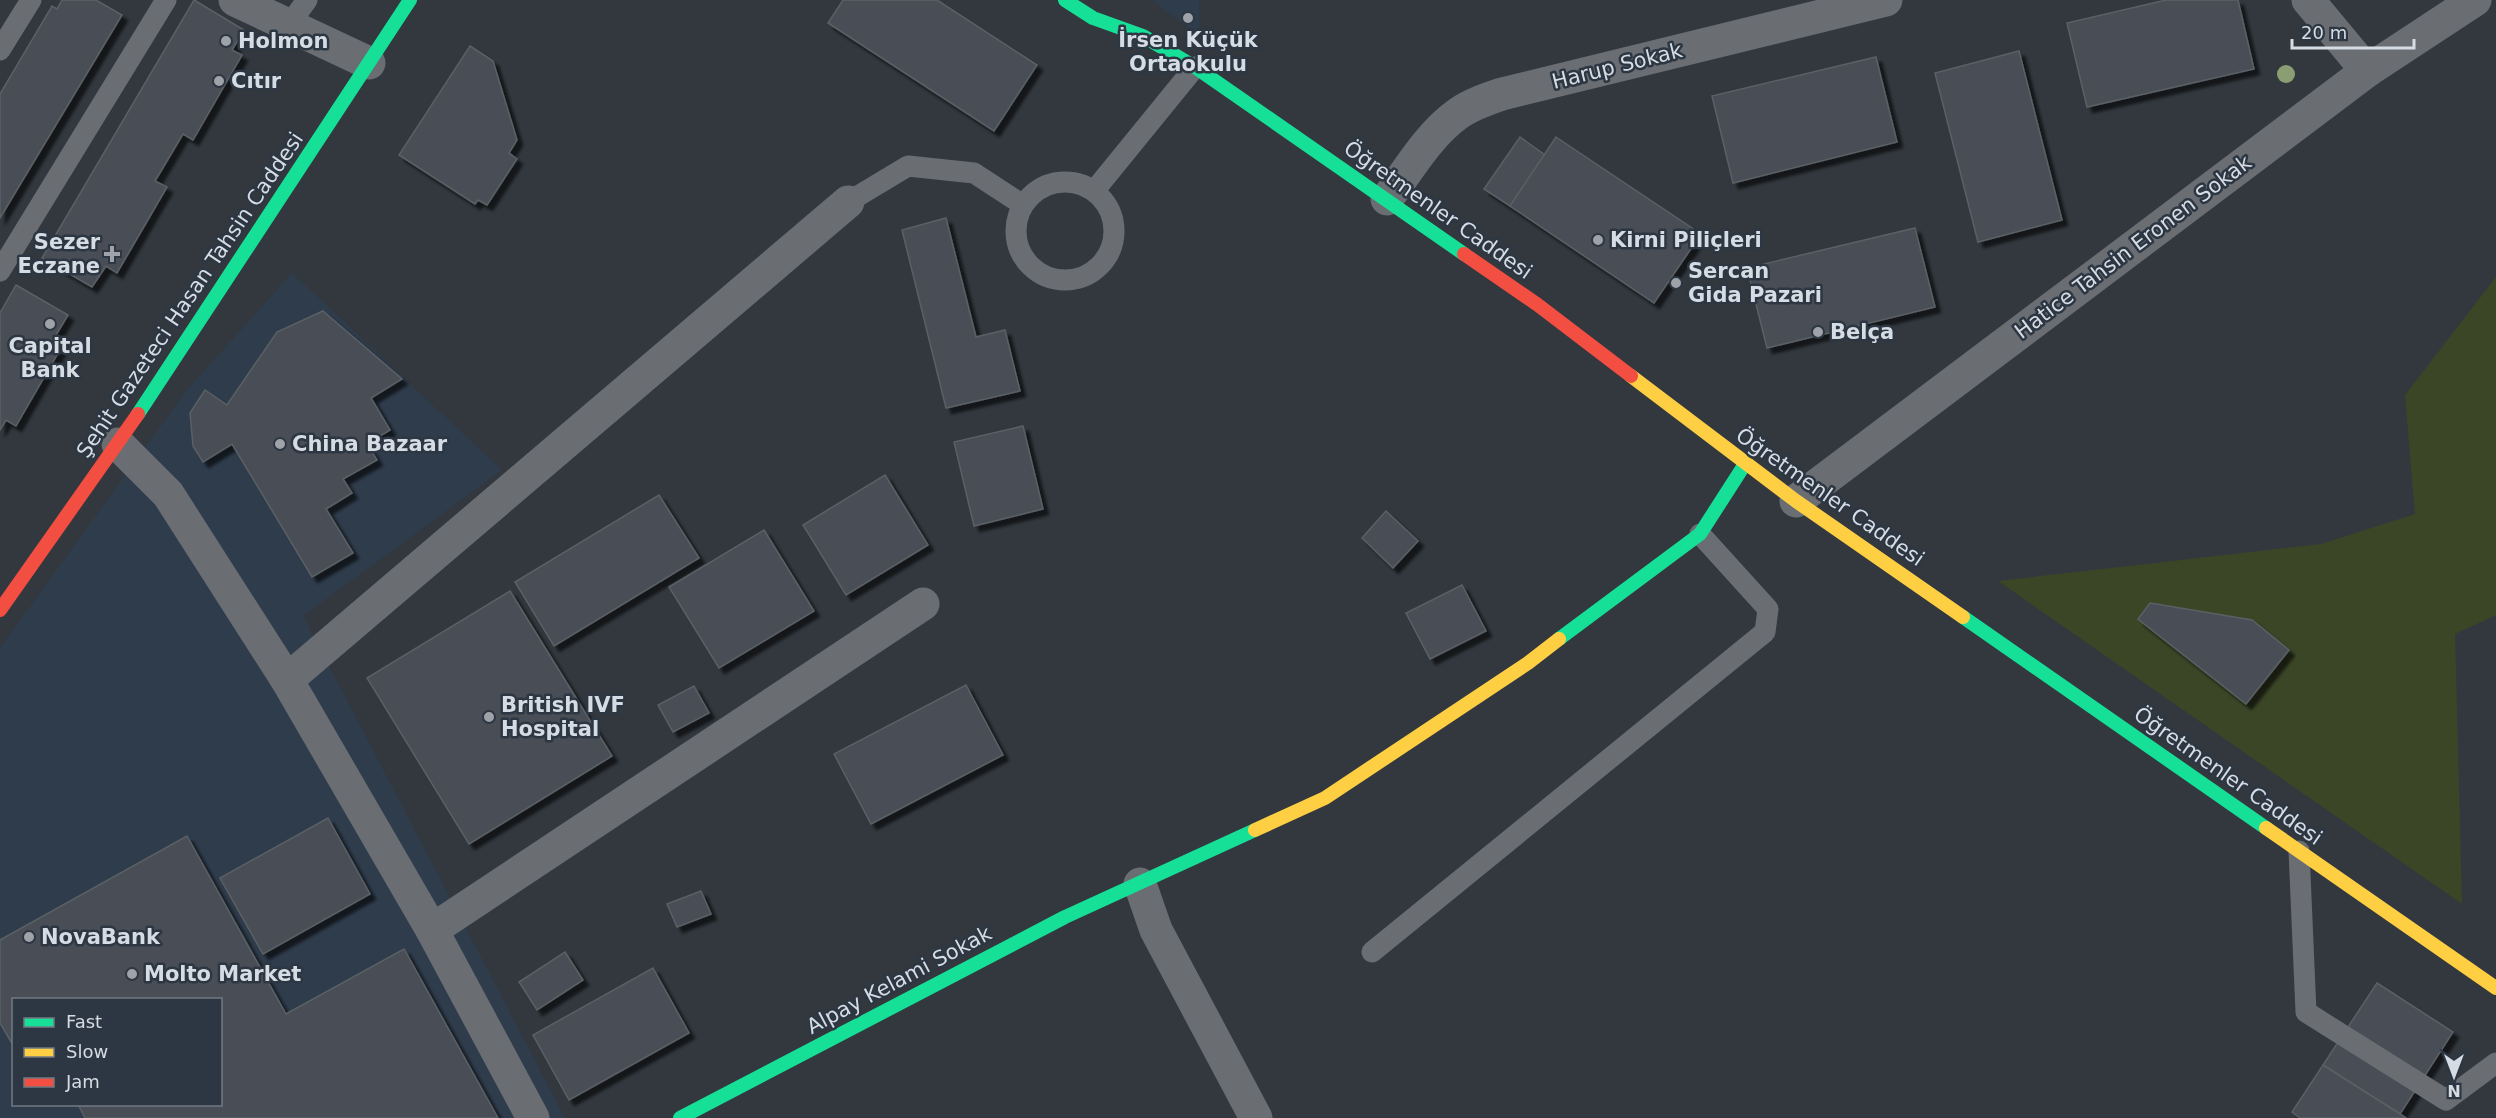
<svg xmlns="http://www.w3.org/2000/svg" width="2496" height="1118" font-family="'DejaVu Sans',sans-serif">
  <defs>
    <filter id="shadow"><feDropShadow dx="5.5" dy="5.5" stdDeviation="1.5" flood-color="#0009"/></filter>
  </defs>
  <rect width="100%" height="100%" fill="#32383e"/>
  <g fill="#2f3c4c" fill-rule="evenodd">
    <path d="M1152,0H1199L1200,36Z"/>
    <path d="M292,273L502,470L303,616L565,1118H0V648L187,390ZM14,1000H220V1104H14Z"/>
  </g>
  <path fill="#3b4627" d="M2496,277V615L2455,634L2462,904L1998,581L2321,544L2415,514L2405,395Z"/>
  <g fill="#484e54" stroke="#5a6065" stroke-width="1.5" filter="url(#shadow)">
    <path d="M62,0H96L122,15L0,218V94L52,6L57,9Z"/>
    <path d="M194,0L244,30L232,50L242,55L193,140L183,134L155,181L167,187L117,273L106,266L92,287L42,258Z"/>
    <path d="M843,0H937L1037,65L994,131L828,23Z"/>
    <path d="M2166,0H2238L2254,69L2087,107L2067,23Z"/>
    <path d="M470,46L493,61L517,140L509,153L517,159L487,205L478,200L475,204L399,155Z"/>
    <path d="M2019,51L2062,220L1978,242L1935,73Z"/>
    <path d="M1876,57L1897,142L1733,183L1712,96Z"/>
    <path d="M1520,137L1545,155L1510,206L1484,189Z"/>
    <path d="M1556,137L1701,234L1654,303L1510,206Z"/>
    <path d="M946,218L976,337L1005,330L1020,391L946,408L902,230Z"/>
    <path d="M1915,228L1935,307L1767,348L1747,268Z"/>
    <path d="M16,285L68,315L56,335L65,341L16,426L6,420L0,430V313Z"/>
    <path d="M323,311L402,379L371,398L390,430L367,444L377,460L343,479L352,493L326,509L353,553L312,577L232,444L203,462L193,446L190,413L205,390L227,405L277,332Z"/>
    <path d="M1023,426L1043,509L974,526L954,442Z"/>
    <path d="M885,475L928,545L846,595L803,525Z"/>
    <path d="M659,495L699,558L554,646L515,582Z"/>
    <path d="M1386,511L1418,541L1393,568L1362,538Z"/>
    <path d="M764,530L814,611L719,668L669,587Z"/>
    <path d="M1462,585L1486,631L1430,659L1406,613Z"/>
    <path d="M510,591L612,756L469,844L367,678Z"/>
    <path d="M2150,603L2252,620L2289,650L2246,704L2138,619Z"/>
    <path d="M966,685L1003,755L871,824L834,754Z"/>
    <path d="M694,686L709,713L673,732L658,705Z"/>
    <path d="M328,818L370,894L263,954L220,878Z"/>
    <path d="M187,836L286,1014L404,949L498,1118H85L78,1104H220V1000H14V1047L0,1023V940Z"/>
    <path d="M701,891L711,914L677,927L667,904Z"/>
    <path d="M565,952L583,980L537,1010L519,982Z"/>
    <path d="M653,968L689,1033L569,1100L533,1035Z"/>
    <path d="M2377,983L2453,1032L2400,1114L2323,1065Z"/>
    <path d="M2323,1065L2400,1114L2406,1118H2300L2292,1112Z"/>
  </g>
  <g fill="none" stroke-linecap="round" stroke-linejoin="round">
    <g stroke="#6a6e73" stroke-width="21">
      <path d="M288,26L307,0"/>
      <path d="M0,50L31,0"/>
      <circle cx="1065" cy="231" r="49"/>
      <path d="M1094,191L1195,67"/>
      <path d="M848,202L908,166L974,173L1023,205"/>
      <path d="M0,271L166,0"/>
      <path d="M2299,851L2306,1012L2446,1100L2496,1063"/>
      <path d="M1372,952L1765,632L1768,609L1700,534"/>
    </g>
    <g stroke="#6a6e73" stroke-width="33">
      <path d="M235,0L369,63"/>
      <path d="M2308,0L2367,71"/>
      <path d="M1387,199C1409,169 1429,134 1459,113C1472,104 1487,99 1502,94L1886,0"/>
      <path d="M118,444L168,494L287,680L432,930L533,1118"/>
      <path d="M1796,501L2367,71L2475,0"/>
      <path d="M287,680L848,202"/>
      <path d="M1140,884L1156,930L1256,1118"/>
      <path d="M432,930L923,604"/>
    </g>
    <g stroke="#16e098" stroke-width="14">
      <path d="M1065,0L1093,18L1143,36L1195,67L1464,254"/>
      <path d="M138,414L410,0"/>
      <path d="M1963,617L2266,828"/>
      <path d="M1559,639L1700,534L1745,464"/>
      <path d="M680,1118L1065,917L1255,830"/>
    </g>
    <g stroke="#ffcf43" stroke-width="14">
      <path d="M1631,376L1796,501L1963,617"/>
      <path d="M2266,828L2496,988"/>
      <path d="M1255,830L1325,798L1528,663L1559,639"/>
    </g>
    <g stroke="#f24e42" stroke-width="14">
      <path d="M1464,254L1538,305L1631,376"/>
      <path d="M0,610L138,414"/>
    </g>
  </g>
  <circle fill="#8b9e73" cx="2286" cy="74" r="9"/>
  <g fill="#9da3a9" stroke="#2d3743" stroke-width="2">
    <circle cx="1188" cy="18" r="6"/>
    <circle cx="226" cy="41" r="6"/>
    <circle cx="219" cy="81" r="6"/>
    <circle cx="1598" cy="240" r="6"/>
    <path d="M109 245h6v6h6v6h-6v6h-6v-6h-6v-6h6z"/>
    <circle cx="1676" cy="283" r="6"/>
    <circle cx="50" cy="324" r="6"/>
    <circle cx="1818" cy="332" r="6"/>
    <circle cx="280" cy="444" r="6"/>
    <circle cx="489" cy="717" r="6"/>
    <circle cx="29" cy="937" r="6"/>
    <circle cx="132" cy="974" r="6"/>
  </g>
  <g text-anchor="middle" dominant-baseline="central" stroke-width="5" stroke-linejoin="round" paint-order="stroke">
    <g font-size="21" font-weight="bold" fill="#d6dce3" stroke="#2d3743" text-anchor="start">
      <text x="1188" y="40" text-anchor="middle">İrsen Küçük<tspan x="1188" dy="24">Ortaokulu</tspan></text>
      <text x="238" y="41">Holmon</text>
      <text x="231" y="81">Cıtır</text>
      <text x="1610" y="240">Kirni Piliçleri</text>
      <text x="100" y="242" text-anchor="end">Sezer<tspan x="100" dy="24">Eczane</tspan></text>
      <text x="1688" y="271">Sercan<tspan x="1688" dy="24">Gida Pazari</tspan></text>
      <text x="1830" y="332">Belça</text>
      <text x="50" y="346" text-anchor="middle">Capital<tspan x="50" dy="24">Bank</tspan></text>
      <text x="292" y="444">China Bazaar</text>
      <text x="501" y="705">British IVF<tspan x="501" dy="24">Hospital</tspan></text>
      <text x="41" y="937">NovaBank</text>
      <text x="144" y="974">Molto Market</text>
    </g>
    <g font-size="21" fill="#d6dce3" stroke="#2d3743">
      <text transform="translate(1617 66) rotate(-14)">Harup Sokak</text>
      <text transform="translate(1438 210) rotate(35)">Öğretmenler Caddesi</text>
      <text transform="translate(2133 247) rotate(-37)">Hatice Tahsin Eronen Sokak</text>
      <text transform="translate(190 295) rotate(-56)">Şehit Gazeteci Hasan Tahsin Caddesi</text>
      <text transform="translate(1830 497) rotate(35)">Öğretmenler Caddesi</text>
      <text transform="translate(2228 776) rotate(35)">Öğretmenler Caddesi</text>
      <text transform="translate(899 980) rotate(-28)">Alpay Kelami Sokak</text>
    </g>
  </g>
  <rect x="12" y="998" width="210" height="108" fill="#2d3743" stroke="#717983" stroke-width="1.5"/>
  <rect x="24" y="1018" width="30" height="9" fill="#16e098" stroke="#717983" stroke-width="1.5"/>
  <text x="66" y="1028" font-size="18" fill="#d6dce3">Fast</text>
  <rect x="24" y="1048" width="30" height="9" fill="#ffcf43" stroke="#717983" stroke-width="1.5"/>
  <text x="66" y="1058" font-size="18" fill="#d6dce3">Slow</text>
  <rect x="24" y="1078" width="30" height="9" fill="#f24e42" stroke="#717983" stroke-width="1.5"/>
  <text x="66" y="1088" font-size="18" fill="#d6dce3">Jam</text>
  <g transform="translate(2454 1076) rotate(180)" stroke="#2d3743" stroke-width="4.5" paint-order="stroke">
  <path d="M0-4.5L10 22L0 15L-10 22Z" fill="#d6dce3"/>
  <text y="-9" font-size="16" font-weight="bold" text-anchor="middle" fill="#d6dce3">N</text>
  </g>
  <path d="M2292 39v9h122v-9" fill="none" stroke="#d6dce3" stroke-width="3"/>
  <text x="2301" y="39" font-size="18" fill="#d6dce3" stroke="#2d3743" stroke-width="4.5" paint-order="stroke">20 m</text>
</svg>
